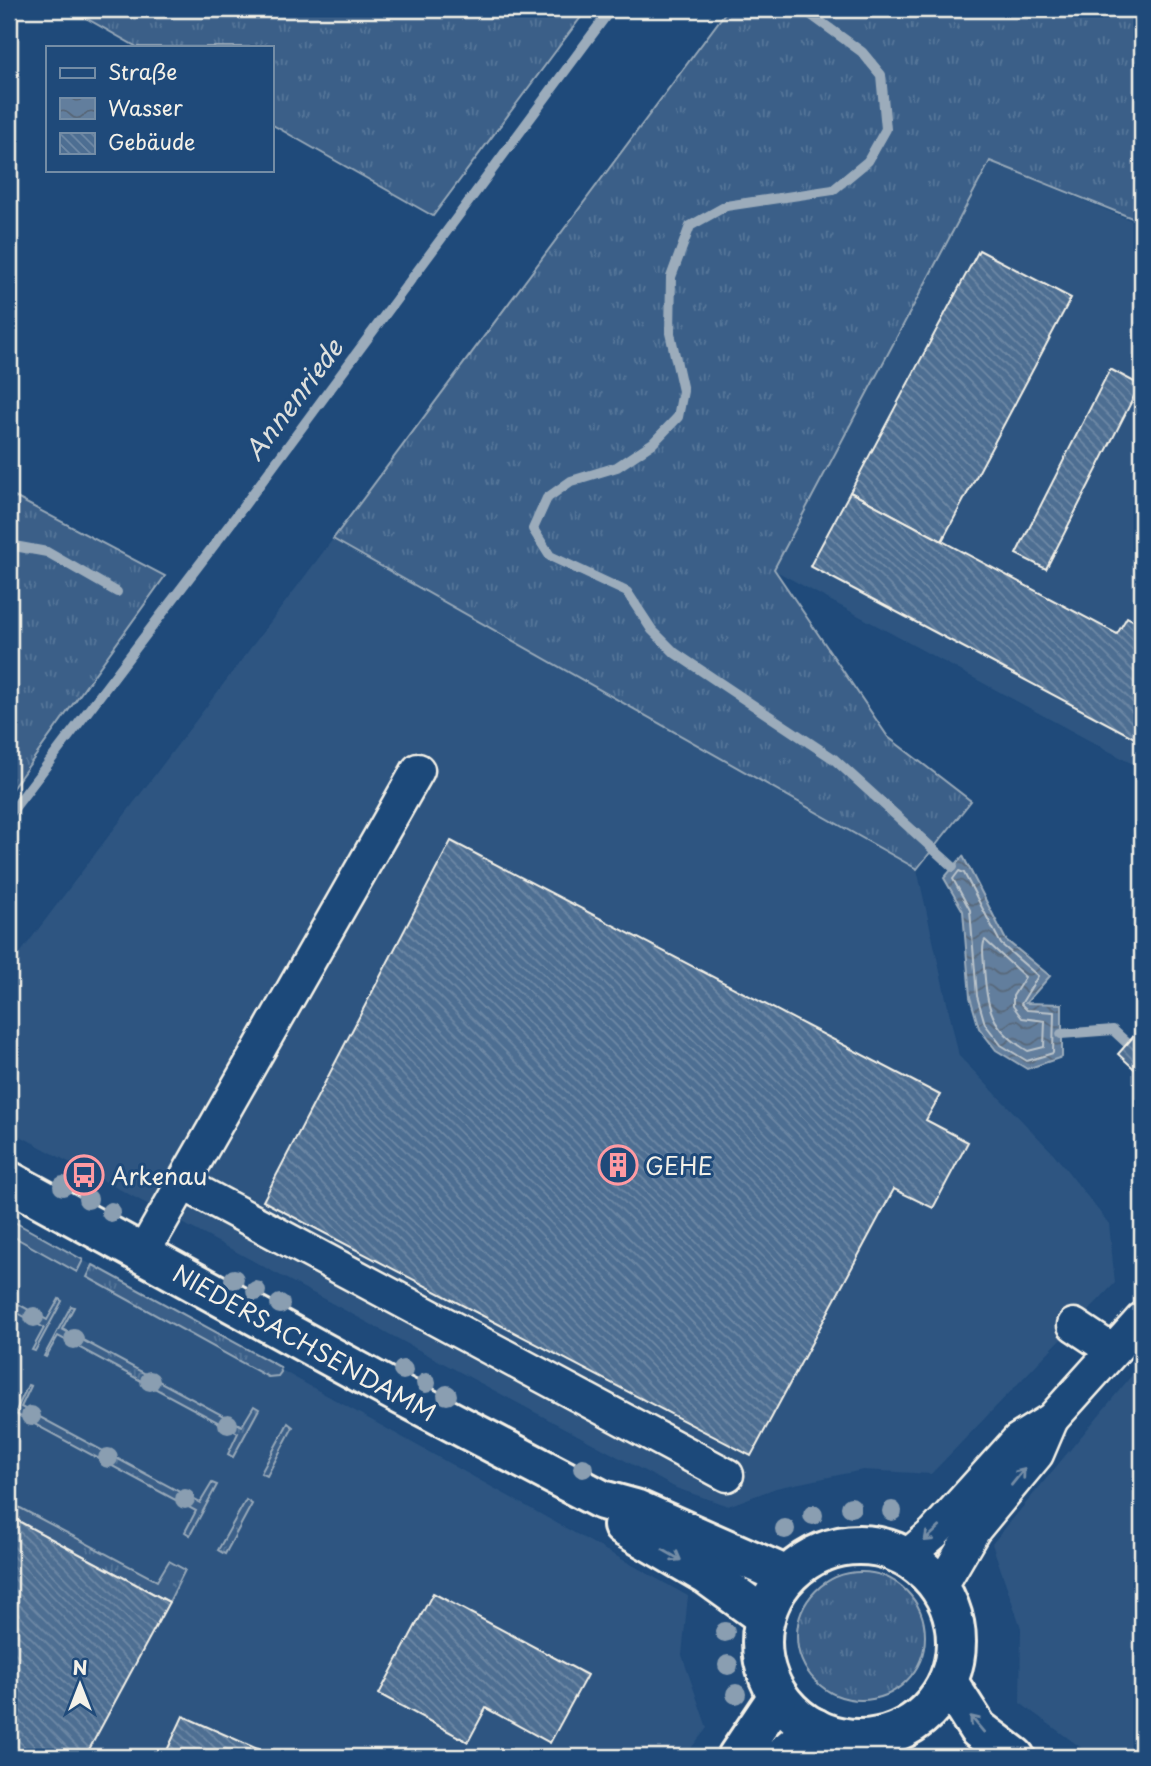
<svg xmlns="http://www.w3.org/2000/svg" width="1151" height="1766" font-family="'Playpen Sans',sans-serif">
  <defs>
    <pattern id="grass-tufts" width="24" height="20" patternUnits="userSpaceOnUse" patternTransform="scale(1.75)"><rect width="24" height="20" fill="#3a5f88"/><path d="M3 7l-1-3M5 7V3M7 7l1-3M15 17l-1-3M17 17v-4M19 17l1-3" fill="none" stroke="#577699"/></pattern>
    <pattern id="water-waves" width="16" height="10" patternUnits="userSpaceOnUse" patternTransform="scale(1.75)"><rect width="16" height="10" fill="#627e9d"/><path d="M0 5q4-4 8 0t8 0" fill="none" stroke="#58687a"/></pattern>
    <pattern id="building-back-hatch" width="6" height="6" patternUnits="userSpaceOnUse" patternTransform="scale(1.75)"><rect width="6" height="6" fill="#4d6e92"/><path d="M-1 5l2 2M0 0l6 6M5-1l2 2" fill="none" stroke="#708aa6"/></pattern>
  </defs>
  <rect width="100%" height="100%" fill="#1f4a7a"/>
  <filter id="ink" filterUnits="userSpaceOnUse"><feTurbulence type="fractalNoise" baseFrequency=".0143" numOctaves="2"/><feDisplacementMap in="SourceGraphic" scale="14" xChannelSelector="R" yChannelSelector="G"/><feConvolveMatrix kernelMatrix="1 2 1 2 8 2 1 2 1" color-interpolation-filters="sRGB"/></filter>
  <g filter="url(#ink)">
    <g fill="#2d5581">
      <path d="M990,161L1142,225V769L774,570Z"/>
      <path d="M333,539L917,869L959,1056L1054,1154L1109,1224L1115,1283L931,1474L863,1470L776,1488L728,1506L676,1488L9,1130V968Z"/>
      <path d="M9,1219L688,1596L682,1655L707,1728L684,1757H9Z"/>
      <path d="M1142,1363V1757H1094L1020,1703L1021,1628L992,1544Z"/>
    </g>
    <g fill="url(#grass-tufts)" stroke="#97a8b8" stroke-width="2">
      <path d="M70,9H587L433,216L271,124V47H137Z"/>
      <path d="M728,9H1142V222L990,161L774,569L888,737L971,801L917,869L333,539Z"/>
      <path d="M9,494L165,576L9,793Z"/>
      <path d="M9,1219L83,1260L77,1272L9,1234Z"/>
      <path d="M93,1265L280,1367L281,1372L278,1376L268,1377L87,1277Z"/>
      <path d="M9,1299L47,1320L59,1299L62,1301L35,1351L32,1350L44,1328L9,1308Z"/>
      <path d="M71,1306L74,1307L62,1329L242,1426L254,1406L259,1409L233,1457L228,1454L238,1433L58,1336L46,1357L44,1356Z"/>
      <path d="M28,1385L31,1386L21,1407L200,1503L212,1483L217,1485L190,1535L185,1532L196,1511L16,1414L9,1426Z"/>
      <path d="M288,1423L293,1427L267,1476L261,1473Z"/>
      <path d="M246,1500L252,1504L225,1554L218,1550Z"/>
      <path d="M9,1502L157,1581L169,1561L185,1570L169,1602L9,1516Z"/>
      <circle cx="861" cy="1636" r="64"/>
    </g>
    <path fill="url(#water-waves)" stroke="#9cacbb" stroke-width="2" d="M963,856L1006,940L1050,976L1026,1003L1062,1004V1057L1027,1069L996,1050L979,1028L970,997L963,911L944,878Z"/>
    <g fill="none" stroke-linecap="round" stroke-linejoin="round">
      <g stroke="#bac3ca" stroke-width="2">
        <path d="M959,871L964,873L1001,944L1038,976L1021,1004L1027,1010L1054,1012L1053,1053L1027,1061L1001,1045L985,1024L977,996L970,910L953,879Z"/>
        <path d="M985,940L1025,977L1013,996V1006L1022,1018L1045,1021L1044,1047L1028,1051C991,1029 987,1009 984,967C984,958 981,947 985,940Z"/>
      </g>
      <g stroke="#9cacbb" stroke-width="10">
        <path d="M803,9L862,52L881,75L886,129L868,161L833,190L726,206L690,226L671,277L670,333L683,391L678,417L653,443L617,467L571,481L547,498L533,529L550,556L627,592L652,630L675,653L834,759L953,867"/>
        <path d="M9,545L47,552L117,592"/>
        <path d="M9,815L240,511L611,9"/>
        <path d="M1061,1034L1113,1030L1127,1043"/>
      </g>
    </g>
    <g fill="url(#building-back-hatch)" stroke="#f4f1e8" stroke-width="2">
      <path d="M979,250L1071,298L942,541L850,492Z"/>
      <path d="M1110,369L1140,385L1046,569L1016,554Z"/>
      <path d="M850,492L1117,634L1127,617L1142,625V742L810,566Z"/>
      <path d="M451,841L940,1095L926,1120L968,1142L933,1208L894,1189L751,1456L263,1201Z"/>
      <path d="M1142,1027V1076L1118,1054Z"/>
      <path d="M9,1516L169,1602L85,1757H9Z"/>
      <path d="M433,1593L587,1675L550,1743L486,1708L468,1742L379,1694Z"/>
      <path d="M183,1716L271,1755L164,1757Z"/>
    </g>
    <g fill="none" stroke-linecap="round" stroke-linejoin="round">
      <g stroke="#f4f1e8" stroke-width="37">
        <g id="minor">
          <path d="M182,1183L727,1475"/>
          <path d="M143,1253L418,770"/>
          <path d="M1074,1325L1113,1351"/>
          <path d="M906,1557L934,1533L1018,1440L1052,1419L1142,1319"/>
          <path d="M940,1588L974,1530L1037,1454L1052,1419"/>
        </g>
      </g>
      <g stroke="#f4f1e8" stroke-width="44">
        <g id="major">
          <path d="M9,1181L403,1396L602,1500L635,1509L787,1576"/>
          <path d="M623,1526L707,1575L765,1617"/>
          <circle cx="859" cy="1642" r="97"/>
          <path d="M737,1757L778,1696"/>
          <path d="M781,1757L815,1728"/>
        </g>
      </g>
      <g stroke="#f4f1e8" stroke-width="44">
        <path id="highway" d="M948,1682L978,1729L1015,1757"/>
      </g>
      <use href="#minor" stroke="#1f4a7a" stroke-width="32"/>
      <use href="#major" stroke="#1f4a7a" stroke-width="38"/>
      <use href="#highway" stroke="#1f4a7a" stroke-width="38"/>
    </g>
    <g fill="#8a9eb1">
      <circle cx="63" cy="1186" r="10"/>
      <circle cx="88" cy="1199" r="10"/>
      <circle cx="111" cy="1212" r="10"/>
      <circle cx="234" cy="1279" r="10"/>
      <circle cx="256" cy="1291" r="10"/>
      <circle cx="280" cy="1304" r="10"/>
      <circle cx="34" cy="1317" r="10"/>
      <circle cx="74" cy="1339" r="10"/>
      <circle cx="403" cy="1370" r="10"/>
      <circle cx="150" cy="1381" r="10"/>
      <circle cx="426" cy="1383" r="10"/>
      <circle cx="447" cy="1395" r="10"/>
      <circle cx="31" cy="1416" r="10"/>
      <circle cx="228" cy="1424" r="10"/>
      <circle cx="108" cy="1458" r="10"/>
      <circle cx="583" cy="1468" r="10"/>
      <circle cx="185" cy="1499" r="10"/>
      <circle cx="851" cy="1507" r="10"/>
      <circle cx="892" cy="1511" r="10"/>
      <circle cx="813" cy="1515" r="10"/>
      <circle cx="785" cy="1529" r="10"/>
      <circle cx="725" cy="1632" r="10"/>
      <circle cx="728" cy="1665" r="10"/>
      <circle cx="736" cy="1694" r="10"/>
    </g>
    <defs><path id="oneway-shaft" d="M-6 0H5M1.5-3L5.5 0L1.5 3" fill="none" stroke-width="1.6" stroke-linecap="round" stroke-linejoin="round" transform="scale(1.75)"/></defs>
    <g stroke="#748da6">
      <use href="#oneway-shaft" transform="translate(1018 1477) rotate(-51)"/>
      <use href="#oneway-shaft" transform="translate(932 1534) rotate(137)"/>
      <use href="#oneway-shaft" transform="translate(672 1555) rotate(30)"/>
      <use href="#oneway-shaft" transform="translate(977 1724) rotate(-130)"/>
    </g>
  </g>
  <defs>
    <g id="building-ring" transform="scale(2.0125)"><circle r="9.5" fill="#1f4a7a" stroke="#ff9aa2" stroke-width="1.5"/><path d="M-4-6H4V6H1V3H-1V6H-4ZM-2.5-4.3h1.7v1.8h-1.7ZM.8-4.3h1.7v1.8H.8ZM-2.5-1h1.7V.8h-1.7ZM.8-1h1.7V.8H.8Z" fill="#ff9aa2"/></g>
    <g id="bus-ring" transform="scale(2.0125)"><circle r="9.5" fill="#1f4a7a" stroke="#ff9aa2" stroke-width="1.5"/><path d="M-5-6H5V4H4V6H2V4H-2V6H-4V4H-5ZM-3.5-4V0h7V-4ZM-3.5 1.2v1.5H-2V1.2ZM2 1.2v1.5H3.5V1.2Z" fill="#ff9aa2"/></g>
  </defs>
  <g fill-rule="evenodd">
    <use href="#building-ring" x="618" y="1165"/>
    <use href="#bus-ring" x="84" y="1175"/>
  </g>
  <g text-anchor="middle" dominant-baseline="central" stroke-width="6" stroke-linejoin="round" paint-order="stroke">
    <g font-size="24" fill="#f4f1e8" stroke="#1f4a7a" text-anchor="start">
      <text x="645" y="1165">GEHE</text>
      <text x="111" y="1175">Arkenau</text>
    </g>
    <g font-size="24" fill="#f4f1e8" stroke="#1f4a7a">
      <text transform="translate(305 1342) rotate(29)">NIEDERSACHSENDAMM</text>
    </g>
    <g font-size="26" font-style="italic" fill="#dee0dd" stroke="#1f4a7a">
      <text transform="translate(293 399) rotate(-53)">Annenriede</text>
    </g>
  </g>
  <rect width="1151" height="1766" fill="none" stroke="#1f4a7a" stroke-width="35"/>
  <rect x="18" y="18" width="1116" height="1731" fill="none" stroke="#f4f1e8" stroke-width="2.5" filter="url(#ink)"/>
  <rect x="46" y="46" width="228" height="126" fill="#1f4a7a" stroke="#748da6" stroke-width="2"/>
  <rect x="60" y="68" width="35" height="10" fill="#1f4a7a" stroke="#748da6" stroke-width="2"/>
  <text x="108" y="80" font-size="21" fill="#f4f1e8">Straße</text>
  <rect x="60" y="98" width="35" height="21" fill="url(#water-waves)" stroke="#748da6" stroke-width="2"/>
  <text x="108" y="116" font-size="21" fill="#f4f1e8">Wasser</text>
  <rect x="60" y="133" width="35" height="21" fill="url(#building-back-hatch)" stroke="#748da6" stroke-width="2"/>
  <text x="108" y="150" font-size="21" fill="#f4f1e8">Gebäude</text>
  <g transform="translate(80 1685)" stroke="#1f4a7a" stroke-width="5" paint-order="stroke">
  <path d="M0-5L12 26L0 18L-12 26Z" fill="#f4f1e8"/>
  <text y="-10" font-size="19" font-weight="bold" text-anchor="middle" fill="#f4f1e8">N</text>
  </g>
</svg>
